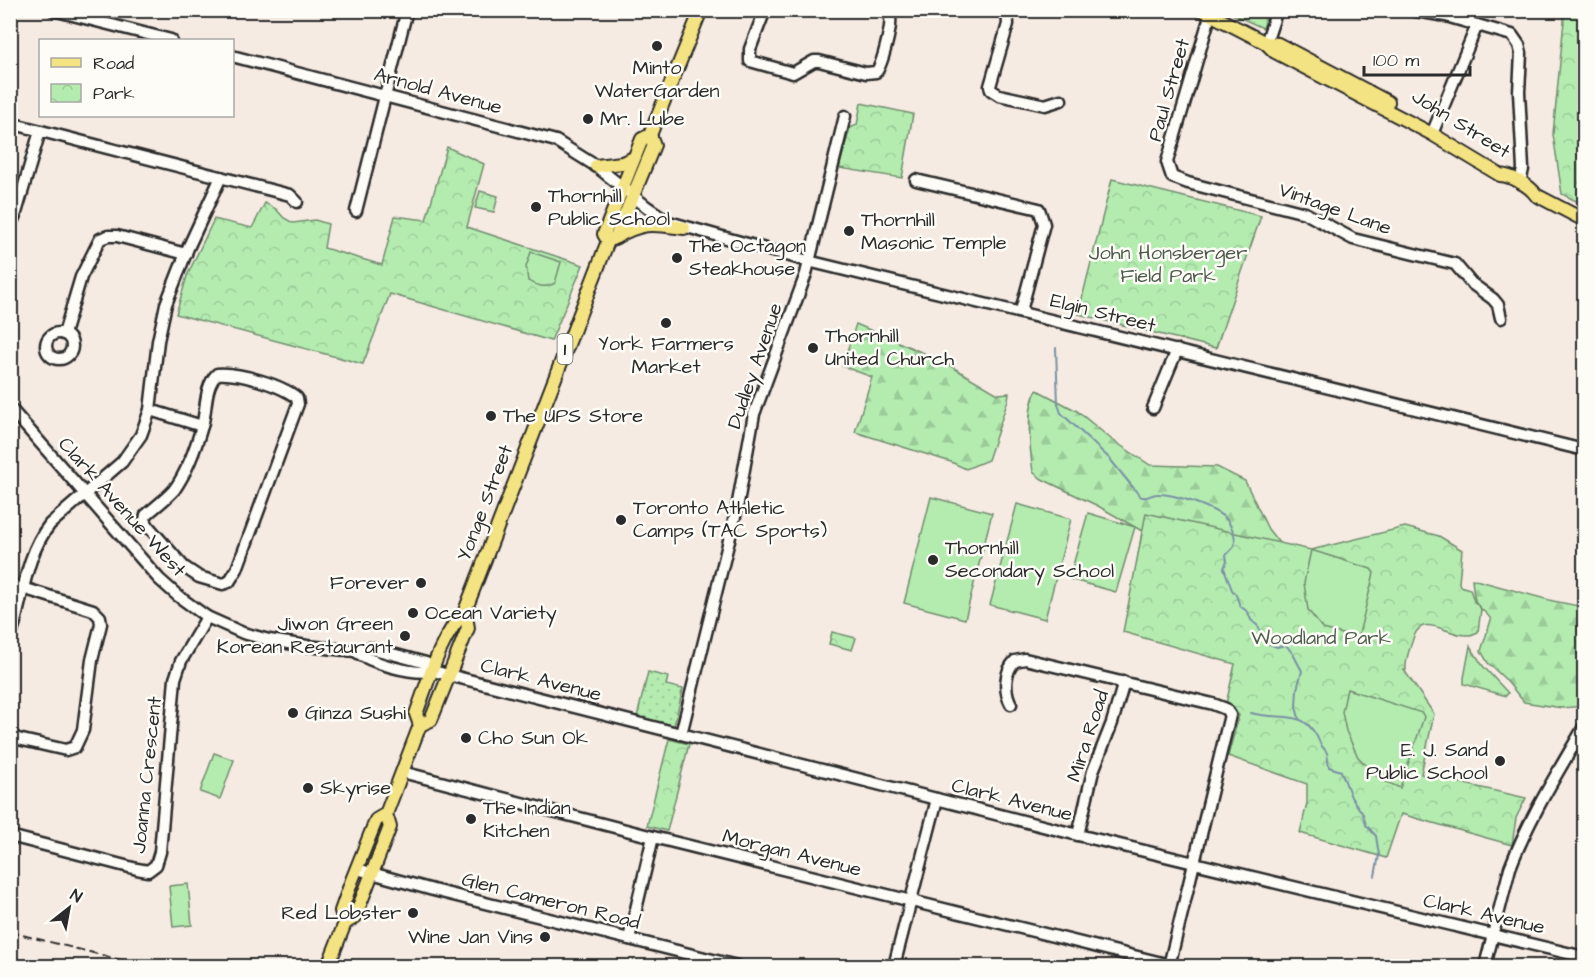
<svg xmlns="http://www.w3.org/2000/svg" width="1595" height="977" font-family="'Architects Daughter',sans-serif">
  <defs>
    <pattern id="grass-dots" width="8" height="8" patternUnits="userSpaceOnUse" patternTransform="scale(1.5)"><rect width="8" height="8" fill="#b4ecb0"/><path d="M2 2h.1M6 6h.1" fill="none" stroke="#9bcb98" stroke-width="1.8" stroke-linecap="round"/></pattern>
    <pattern id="forest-firs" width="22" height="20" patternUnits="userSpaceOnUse" patternTransform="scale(1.5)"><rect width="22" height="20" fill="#b4ecb0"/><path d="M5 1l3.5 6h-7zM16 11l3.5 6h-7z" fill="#9bcb98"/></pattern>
    <pattern id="cemetery-stones" width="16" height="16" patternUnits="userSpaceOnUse" patternTransform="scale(1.5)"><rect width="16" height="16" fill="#b4ecb0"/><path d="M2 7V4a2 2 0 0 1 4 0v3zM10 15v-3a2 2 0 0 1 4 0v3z" fill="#9bcb98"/></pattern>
    <pattern id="park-crowns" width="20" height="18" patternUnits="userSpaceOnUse" patternTransform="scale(1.5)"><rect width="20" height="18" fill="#b4ecb0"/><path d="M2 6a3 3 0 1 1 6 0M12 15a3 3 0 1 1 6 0" fill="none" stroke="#9bcb98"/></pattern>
  </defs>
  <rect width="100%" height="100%" fill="#f6ebe2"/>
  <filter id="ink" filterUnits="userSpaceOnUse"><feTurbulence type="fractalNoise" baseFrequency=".0167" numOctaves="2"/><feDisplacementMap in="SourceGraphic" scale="12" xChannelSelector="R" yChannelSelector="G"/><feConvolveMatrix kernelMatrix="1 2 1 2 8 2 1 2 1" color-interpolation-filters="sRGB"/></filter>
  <g filter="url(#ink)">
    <path fill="url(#grass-dots)" stroke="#708c6e" stroke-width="1.5" d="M648,672L668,677L666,685L683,689L674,726L637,717Z"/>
    <g fill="url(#forest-firs)" stroke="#708c6e" stroke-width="1.5">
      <path d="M856,324L942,361L998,394L1009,393L1008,400L988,460L966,469L951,462L855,432L872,377L842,366Z"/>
      <path d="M1037,390L1077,411L1111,439L1150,465L1217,467L1245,481L1268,529L1280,544L1311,790L1306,779L1239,726L1236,703L1290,668L1128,621L1142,531L1098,506L1042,479L1033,472C1030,450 1025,409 1037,390Z"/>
      <path d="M1472,579L1553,601L1584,607V706L1562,708L1524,702L1505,679L1488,663L1481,651L1491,620C1488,613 1482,611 1477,605C1473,598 1473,587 1472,579Z"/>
      <path d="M1470,646L1483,666L1508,693L1506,696L1464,684V678Z"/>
    </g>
    <path fill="url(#cemetery-stones)" stroke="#708c6e" stroke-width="1.5" d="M1225,11H1269L1263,28Z"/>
    <g fill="url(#park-crowns)" stroke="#708c6e" stroke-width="1.5">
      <path d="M1563,11H1584V205L1562,194L1553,134L1564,21Z"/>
      <path d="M861,103L913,114L902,178L839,168L850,128L857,125Z"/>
      <path d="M447,147L484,164L467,227L583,265L551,341L390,294L363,364L176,314L187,276L214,219L252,228L265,203L276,209L284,218L293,223L315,220L328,224L324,248L382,265L395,216L426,220Z"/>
      <path d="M1112,179L1261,216L1216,348L1078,314Z"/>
      <path d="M480,191L498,196L494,212L475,208Z"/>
      <path d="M1146,513L1311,550L1405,527L1439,536L1462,550L1459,583L1460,586L1470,589L1474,601L1481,609L1478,632C1475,633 1472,635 1469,635C1447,637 1421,608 1412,642C1409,651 1405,660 1406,670H1404L1434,714L1421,774L1526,798L1516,818L1512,845L1401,814L1386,858L1300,833L1307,803V784L1228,756L1239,715L1226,704L1235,664L1123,632Z"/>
      <path d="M832,632L856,638L852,650L829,644Z"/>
      <path d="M669,739L689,744L667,831L647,826Z"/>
    </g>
    <g fill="#b4ecb0" stroke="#708c6e" stroke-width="1.5">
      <path d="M531,252L561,262L555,283C544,289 539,286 528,281L526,267Z"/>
      <path d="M931,497L992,513L965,619L904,603Z"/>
      <path d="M1017,504L1071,519L1045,619L990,605Z"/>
      <path d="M1088,513L1135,527L1116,592L1069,579Z"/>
      <path d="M1311,550L1371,569L1374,573L1358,638L1323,629L1308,610L1304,583Z"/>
      <path d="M1347,689L1422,713L1424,717L1400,788L1380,779L1358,757L1346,731L1342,712Z"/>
      <path d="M214,753L234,760L220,799L200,792Z"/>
      <path d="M188,884L192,925L173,927L169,886Z"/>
    </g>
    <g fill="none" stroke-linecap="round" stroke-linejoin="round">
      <g stroke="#7990a5" stroke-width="2">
        <path d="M1056,348L1058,404L1061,413L1109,458L1140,496C1147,500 1150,494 1157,494C1173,493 1215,508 1226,519C1229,522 1231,527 1233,531C1237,542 1235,547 1226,555L1227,561L1224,568L1232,590L1236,595L1240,606L1248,612L1251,620L1258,626L1265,642L1277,647L1286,645L1293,654L1302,671L1297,689L1296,707L1299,718"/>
        <path d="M1251,713C1285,722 1305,706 1321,745C1323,748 1326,750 1327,753C1328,757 1328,763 1329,767L1341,771L1351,797L1363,814L1366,825L1376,836L1379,855L1375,876"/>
      </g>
      <g stroke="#2b2b2b" stroke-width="15">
        <g id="minor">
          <path d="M53,10L171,40"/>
          <path d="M765,10L750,49V61L793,73L814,61H819L866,73L876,72C882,66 892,26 890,18C889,13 887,13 884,10"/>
          <path d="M1007,10L1008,24L990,86L991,90L999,95L1045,105L1061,100"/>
          <path d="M1410,10L1446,16L1512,35L1519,45L1521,53L1519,92L1523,169L1520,183"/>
          <path d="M1210,16L1167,162L1172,177L1188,183L1305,213L1353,239L1455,264L1471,283L1493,299L1498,305L1501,318"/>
          <path d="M1266,43L1277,10"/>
          <path d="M232,56L556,141L596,166L647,207L669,222L808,261L1584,450"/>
          <path d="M10,123L290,195L297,202"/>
          <path d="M1432,134L1477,25"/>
          <path d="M916,180L1039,209L1044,224L1021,311"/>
          <path d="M356,211L407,10"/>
          <path d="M10,226L16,213L40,131"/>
          <circle cx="59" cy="346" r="13"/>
          <path d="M64,334L81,277L100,239L108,236H117L186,254"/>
          <path d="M217,374C238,372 282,385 297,398L298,404L237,569L229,582L223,584L199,577L184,567L148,526L145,520L146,515C155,507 166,499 174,490C187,472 196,447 202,426C207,409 204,387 217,374Z"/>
          <path d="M10,408L159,579L178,596L207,617L243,633L269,640L307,646L355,651L370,648L426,663L433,671"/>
          <path d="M1153,408L1177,350"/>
          <path d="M150,410L202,426"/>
          <path d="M10,584L93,610L100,617L101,624L92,660L83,730L75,747L66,750L18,739L10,734"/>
          <path d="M10,639C23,601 24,557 50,524L122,462L141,435L150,410L158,341L166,304L188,248L221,177"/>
          <path d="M355,651C371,663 412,675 433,671L1078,835L1584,957"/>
          <path d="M1011,704C1004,691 1004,672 1015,661L1025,659L1213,704L1226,709L1230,715L1169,966"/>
          <path d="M681,734L737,508L754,414L806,274L845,116"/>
          <path d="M402,772L653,837L1174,966"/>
          <path d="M1078,835L1093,771L1112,723L1124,682"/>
          <path d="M10,836L137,869L148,871L156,865L160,852L175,679L181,661L207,617"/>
          <path d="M357,869L433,890L737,966"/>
          <path d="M629,939L653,837"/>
          <path d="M894,966L937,799"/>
          <path d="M1485,966L1510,868C1529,818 1558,772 1584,727"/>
        </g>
      </g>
      <g stroke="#2b2b2b" stroke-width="16">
        <g id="major">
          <path d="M1202,10L1266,43L1275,52L1432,134L1500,175C1512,176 1529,185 1536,195L1584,220"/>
          <path d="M1266,43L1278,44L1388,102"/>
          <path d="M596,166L622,163L634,158"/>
          <path d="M616,237C644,221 653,224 684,228"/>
          <path d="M608,241L616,237L654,145L650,135"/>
          <path d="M420,725L431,720L468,628L465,611"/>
          <path d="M345,923L355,917L390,827L386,814"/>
          <path d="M328,966L345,923L341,911L352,880L376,820L386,814L420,725L416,714C429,679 440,638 465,611L608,241L604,234L642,139L650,135L701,10"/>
        </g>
      </g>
      <use href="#minor" stroke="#fdfcf7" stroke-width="10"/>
      <use href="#major" stroke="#f4e382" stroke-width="12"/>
      <path stroke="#2b2b2b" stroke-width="2" stroke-dasharray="9 4.5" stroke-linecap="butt" d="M10,932L145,966"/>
    </g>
  </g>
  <g fill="#2b2b2b" stroke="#fdfcf7" stroke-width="2">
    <circle cx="657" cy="46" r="6"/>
    <circle cx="588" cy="119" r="6"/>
    <circle cx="536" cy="207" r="6"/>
    <circle cx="849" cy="231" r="6"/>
    <circle cx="677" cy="258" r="6"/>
    <circle cx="666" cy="323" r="6"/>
    <circle cx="813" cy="348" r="6"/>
    <circle cx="491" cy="416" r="6"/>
    <circle cx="621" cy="520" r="6"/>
    <circle cx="933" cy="560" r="6"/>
    <circle cx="421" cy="583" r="6"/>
    <circle cx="413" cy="613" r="6"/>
    <circle cx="405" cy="636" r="6"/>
    <circle cx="293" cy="713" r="6"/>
    <circle cx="466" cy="738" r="6"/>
    <circle cx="1500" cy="761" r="6"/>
    <circle cx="308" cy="788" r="6"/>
    <circle cx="471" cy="819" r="6"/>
    <circle cx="413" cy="913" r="6"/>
    <circle cx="545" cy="937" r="6"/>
  </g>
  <g text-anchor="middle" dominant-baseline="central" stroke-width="5" stroke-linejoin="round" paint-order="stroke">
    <rect fill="#fdfcf7" stroke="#6a6a68" stroke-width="1.5" x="557.5" y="334" width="15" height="30" rx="4.5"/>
    <g font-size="18" font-weight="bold" fill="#2b2b2b">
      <text x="565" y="349">1</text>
    </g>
    <g font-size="20" fill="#2b2b2b" stroke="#fdfcf7" text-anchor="start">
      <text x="657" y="68" text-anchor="middle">Minto<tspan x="657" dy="23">WaterGarden</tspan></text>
      <text x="600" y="119">Mr. Lube</text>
      <text x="548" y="196">Thornhill<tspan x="548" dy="23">Public School</tspan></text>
      <text x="861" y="220">Thornhill<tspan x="861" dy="23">Masonic Temple</tspan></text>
      <text x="689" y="246">The Octagon<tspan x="689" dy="23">Steakhouse</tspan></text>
      <text x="825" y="336">Thornhill<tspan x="825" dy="23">United Church</tspan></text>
      <text x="666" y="344" text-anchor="middle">York Farmers<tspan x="666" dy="23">Market</tspan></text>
      <text x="503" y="416">The UPS Store</text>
      <text x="633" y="508">Toronto Athletic<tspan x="633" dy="23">Camps (TAC Sports)</tspan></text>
      <text x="945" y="548">Thornhill<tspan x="945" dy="23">Secondary School</tspan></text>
      <text x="409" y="583" text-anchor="end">Forever</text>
      <text x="425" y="613">Ocean Variety</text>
      <text x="393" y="624" text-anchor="end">Jiwon Green<tspan x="393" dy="23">Korean Restaurant</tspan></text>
      <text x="305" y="713">Ginza Sushi</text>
      <text x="478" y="738">Cho Sun Ok</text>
      <text x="1488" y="750" text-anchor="end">E. J. Sand<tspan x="1488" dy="23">Public School</tspan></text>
      <text x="320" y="788">Skyrise</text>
      <text x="483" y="808">The Indian<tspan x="483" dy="23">Kitchen</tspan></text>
      <text x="401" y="913" text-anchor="end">Red Lobster</text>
      <text x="533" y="937" text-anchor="end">Wine Jan Vins</text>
    </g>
    <g font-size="20" fill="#2b2b2b" stroke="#fdfcf7">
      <text transform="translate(1169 90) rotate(-74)">Paul Street</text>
      <text transform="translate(438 91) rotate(15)">Arnold Avenue</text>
      <text transform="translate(1461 124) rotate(32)">John Street</text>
      <text transform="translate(1335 209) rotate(20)">Vintage Lane</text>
      <text transform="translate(1103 313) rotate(14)">Elgin Street</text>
      <text transform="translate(755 366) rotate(-71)">Dudley Avenue</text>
      <text transform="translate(485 503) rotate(-69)">Yonge Street</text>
      <text transform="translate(122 507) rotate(48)">Clark Avenue West</text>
      <text transform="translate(541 680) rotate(14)">Clark Avenue</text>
      <text transform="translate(1088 736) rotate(-72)">Mira Road</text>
      <text transform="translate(147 775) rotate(-84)">Joanna Crescent</text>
      <text transform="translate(1012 800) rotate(14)">Clark Avenue</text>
      <text transform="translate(792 853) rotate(14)">Morgan Avenue</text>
      <text transform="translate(551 901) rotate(14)">Glen Cameron Road</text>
      <text transform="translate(1484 914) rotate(13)">Clark Avenue</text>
    </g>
    <g font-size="20" fill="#4d5b4c" stroke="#fdfcf7">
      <text x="1168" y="253">John Honsberger<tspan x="1168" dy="23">Field Park</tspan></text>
      <text x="1321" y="638">Woodland Park</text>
    </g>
  </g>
  <rect width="1595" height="977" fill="none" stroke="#fdfcf7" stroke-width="36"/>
  <rect x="18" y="18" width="1559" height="941" fill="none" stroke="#2b2b2b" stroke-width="2" filter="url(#ink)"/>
  <rect x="39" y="39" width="195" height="78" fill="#fdfcf7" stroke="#a9a8a5" stroke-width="1.5"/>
  <rect x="51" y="58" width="30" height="9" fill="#f4e382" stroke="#a9a8a5" stroke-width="1.5"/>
  <text x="93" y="69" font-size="18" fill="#2b2b2b">Road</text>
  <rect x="51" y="84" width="30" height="18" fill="url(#park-crowns)" stroke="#a9a8a5" stroke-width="1.5"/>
  <text x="93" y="99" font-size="18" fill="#2b2b2b">Park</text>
  <g transform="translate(69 908) rotate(31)" stroke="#fdfcf7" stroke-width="4.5" paint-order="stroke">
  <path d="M0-4.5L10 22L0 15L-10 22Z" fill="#2b2b2b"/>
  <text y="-9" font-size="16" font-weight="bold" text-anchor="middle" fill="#2b2b2b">N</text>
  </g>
  <path d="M1364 66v9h106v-9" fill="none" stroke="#2b2b2b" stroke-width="3"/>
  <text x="1373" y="66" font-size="18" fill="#2b2b2b" stroke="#fdfcf7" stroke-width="4.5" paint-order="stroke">100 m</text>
</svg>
